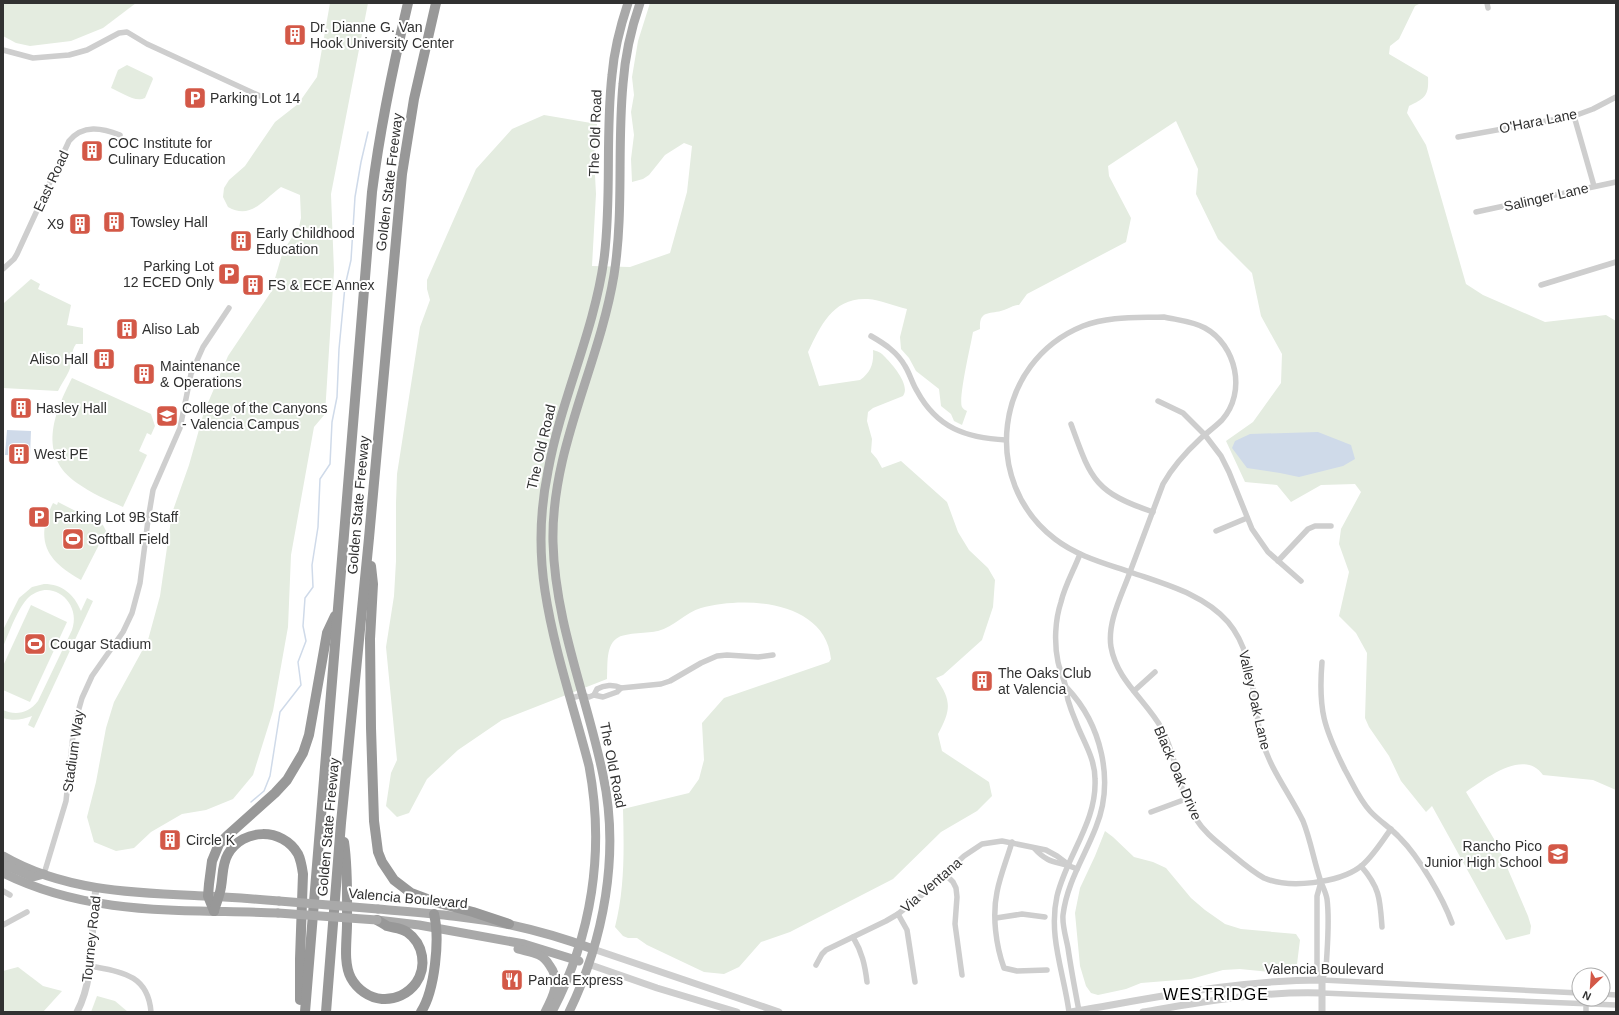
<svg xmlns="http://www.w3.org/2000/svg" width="1619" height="1015" font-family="Helvetica,sans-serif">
  <rect width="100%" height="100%" fill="#fff"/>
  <g fill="#e4ece0">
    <path d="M5,3H136L103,28L71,41L30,46L16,43L3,36V5Z"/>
    <path d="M330,3H368L331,194L334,271L325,414L314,427L291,555L288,627L273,711L253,775L233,799L206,810L182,814L151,832L134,848L116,851L94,842L87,817L96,782L106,728L114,702L148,640L160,596L172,513L189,465L204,412L228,356L271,292L283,251L299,227L301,218L300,195L281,187C263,200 251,220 228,207L223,197L224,188L229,180L245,166L275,122L298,104L317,77Z"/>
    <path d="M650,3H1421L1415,6L1399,39L1390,46L1389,54L1428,77C1429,96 1425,98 1409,106L1407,113L1426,145L1466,284L1483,295L1545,322L1606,315L1616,321V790L1593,780L1543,775C1524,748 1485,779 1466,792L1497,844L1528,916L1531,926L1530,934L1506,940L1432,806L1426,812L1401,781L1389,756L1369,727L1365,718L1367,653L1356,633L1339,616L1349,572L1339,544L1341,529L1361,492L1355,484L1321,485L1291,502L1277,485L1245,482L1226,441L1253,422L1281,383L1282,354L1261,316L1252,273L1218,239L1196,194L1198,169L1176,121L1108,166L1109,176L1131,218L1126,242L1027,294L1019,305C1013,305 1010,308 1004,310C990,315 979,309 980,329L973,332C971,344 958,399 962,407C963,409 965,410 967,411L962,425L954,421L951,414L941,406L939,389L916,371L909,358L901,349L900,337L907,309C894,306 880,300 868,299C833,297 821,325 808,352L819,386L860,380C871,372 874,363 873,350C877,351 882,353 884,356C892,364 911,385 903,396L873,408L868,412L867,421L872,439L871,452L877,459L882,468L901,461L947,502L958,532L969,550L988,568L995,580L993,607L982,640L943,675L936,678C952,701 951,710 938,734L942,751L989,782L992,796L977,811L941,832L893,879L790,932L761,942L739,967L724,974L704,972L647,945L637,938H628L623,936L615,927C625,888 624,848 623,809L689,793L699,779L704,760L702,723L724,698L829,662L831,659C825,600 745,596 701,608C686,612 674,627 658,631C649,633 626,633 619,637C605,644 608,665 607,679L502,720L458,750L427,779L409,813L397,817L386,806L391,773L397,760L386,647L394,596L396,561V503L397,474L420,327L430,300L427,289V280L476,169L512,129L544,115L597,124L594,156L596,194L592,266L630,267L670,253L687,192L692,146L684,143L665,155L649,175L643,179L632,182L631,159L634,135L631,112L634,95L632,77L638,41Z"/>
    <path d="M127,65L152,77L153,79L145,98C135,103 121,92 111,88L118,70Z"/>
    <path d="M31,279L40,284L38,289L71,305L67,325L83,328V344H76C70,352 73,362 69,371C66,378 61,384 58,391L3,388L4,303Z"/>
    <path d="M72,378L151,414L155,426L151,435L147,433L139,451L147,455L123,507C107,500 91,493 77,483C37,455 54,413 72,378Z"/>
    <path d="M58,502L103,525L106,531L81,580C47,561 34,541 53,503L57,505Z"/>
    <path d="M44,584C62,584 74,594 81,611L87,598L93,601L34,728L28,725L32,716C22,720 13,721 3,718V710C16,716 29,713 38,701L72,630C82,603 52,577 29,597C18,607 9,633 3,647V630L19,598L32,587Z"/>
    <path d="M31,605L67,622L30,702L3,690V666Z"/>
    <path d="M1105,831L1113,837L1134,857L1153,862L1166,868L1191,898L1205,910L1225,924L1241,929L1296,934L1300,940L1297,964L1276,968L1270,972L1240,969L1223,970L1191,979L1141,983L1126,989L1098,995L1091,993L1086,986L1080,966L1075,913L1080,888L1095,856Z"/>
    <path d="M18,967L43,986L62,991L43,1012H3V971Z"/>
    <path d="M97,996L115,1001L128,1012H91Z"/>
  </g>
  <g fill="#cfdae9">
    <path d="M7,430L31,431L30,456L5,455Z"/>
    <path d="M1318,432L1351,445L1355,459L1343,466L1299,477L1280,473L1247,468L1232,448L1235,441L1250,434Z"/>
  </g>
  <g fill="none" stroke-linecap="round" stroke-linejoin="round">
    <path stroke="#cfdae9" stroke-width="1.5" d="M251,802L264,791L270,776L280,712L301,685L298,662L306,641L303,626L305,598L313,587L312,565L318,527L320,479L330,464L332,422L337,397L339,349L345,286L351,260L355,197L361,162L368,132"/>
    <g stroke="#cecece" stroke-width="5.5">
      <path d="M1487,3L1488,8"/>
      <path d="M3,50L33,58L69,55L87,50L119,33L127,32L147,44L260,96"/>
      <path d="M1574,116L1594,186"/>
      <path d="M1458,137L1574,116L1593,109L1616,97"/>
      <path d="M1476,212L1616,182"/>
      <path d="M3,269L14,259L17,254L69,141C83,124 102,128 120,135"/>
      <path d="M1541,285L1616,262"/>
      <path d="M1164,317C1177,320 1192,321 1205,328C1236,345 1247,392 1222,420C1216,426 1208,432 1201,438C1186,452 1173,466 1163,484L1130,572C1104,563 1077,556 1055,539C980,482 994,362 1083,326C1109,316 1137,318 1164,317Z"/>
      <path d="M871,336C885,344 897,352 905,366C910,374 912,383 917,391C937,428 966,438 1006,440"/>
      <path d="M1158,401L1183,413L1205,435L1221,456L1229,472L1252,529L1268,552L1301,581"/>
      <path d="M1071,424C1091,479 1094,492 1153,512"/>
      <path d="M1216,531L1247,518"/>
      <path d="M1278,561L1308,529L1315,526H1331"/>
      <path d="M1322,662C1318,710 1324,728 1345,770C1353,784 1359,799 1370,811C1379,821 1391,828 1400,838C1419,857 1443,898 1452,923"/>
      <path d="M1067,688C1101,724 1115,780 1096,827C1085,856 1067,882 1063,915C1062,925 1066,937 1068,948C1071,969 1075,990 1079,1011"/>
      <path d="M1134,691L1155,672"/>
      <path d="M594,695L597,689C604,685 614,684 621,688L661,684L670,681L701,663L717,656L727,655L758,657L773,655"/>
      <path d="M571,698L583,695L589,697L594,695L603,697L617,692L621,688"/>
      <path d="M1151,812L1186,799"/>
      <path d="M1012,842C1007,859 1000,876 997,892C992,916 996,946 1004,968L1017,971L1047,970"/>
      <path d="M1034,848C1050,866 1058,860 1077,869"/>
      <path d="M1361,866C1380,888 1380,899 1382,927"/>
      <path d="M44,874L66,801L74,726L82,698L92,676L123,632L132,613L140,583L148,520L153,490L180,428L191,374L203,347L229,308"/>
      <path d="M945,874L953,882L956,888L957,897L955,924L962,975"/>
      <path d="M1321,882L1317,896V971L1322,980"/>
      <path d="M3,891L10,895"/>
      <path d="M898,914L907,930L915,982"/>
      <path d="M996,918L1022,914L1045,917"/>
      <path d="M3,925L27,912"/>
      <path d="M853,937C862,952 865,965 867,982"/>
      <path d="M816,965L822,954L826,950L886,921L898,914L923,894L964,856L982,844L1002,841L1046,850L1057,856L1069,865"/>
      <path d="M90,966C121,972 148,974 151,1012"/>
      <path d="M1322,980L1326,971C1327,947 1330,922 1327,899C1326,893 1323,887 1321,882C1314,862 1311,841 1303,821C1290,794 1270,769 1262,740C1251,701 1256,655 1228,622C1204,594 1164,584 1130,572C1122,595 1107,622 1111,647C1117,681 1146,700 1162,729C1177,757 1178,792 1196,819C1204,832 1216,841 1228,851C1239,860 1251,871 1264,878C1289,889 1338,883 1360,867C1372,858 1382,841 1391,829"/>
      <path d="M1322,980L1579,993"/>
      <path d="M1322,993L1616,1005"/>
      <path d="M1603,994L1616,995"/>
      <path d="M1069,1012C1064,973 1048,936 1057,896C1067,855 1097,822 1095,779C1095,758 1083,741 1076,722C1073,715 1070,707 1068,700C1067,696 1067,692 1066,688C1064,679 1060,671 1058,662C1054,643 1055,620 1061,602C1065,585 1074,570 1080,554"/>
      <path d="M1586,1012V999"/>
    </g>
    <g stroke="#cecece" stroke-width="7">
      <path d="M593,949L779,1012"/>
      <path d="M588,964L657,988L737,1012"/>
      <path d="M77,1012C96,977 90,927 96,888"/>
      <path d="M1071,1012C1154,998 1237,980 1322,980V1012"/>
      <path d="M1143,1012C1202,1002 1261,991 1322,993"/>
    </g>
    <g stroke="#a9a9a9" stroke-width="9">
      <path d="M3,856C65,892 137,893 206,896C231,897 255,899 279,901"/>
      <path d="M3,864L33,877L44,874"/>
      <path d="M3,873C92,917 182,909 278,913"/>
      <path d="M378,909C422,913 467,916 511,925C539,931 566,939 593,949"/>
      <path d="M377,920L419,925L524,944L579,961"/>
      <path d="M518,949C525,951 533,952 539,955C544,957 547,961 550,966C561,981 553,997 545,1012"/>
      <path d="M552,1012C592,935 605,851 589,766C574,708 554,650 545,591C539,552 540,510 548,471C561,399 594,332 604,259C612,198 605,136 612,75C614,51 620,27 628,3"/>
      <path d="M569,1012C604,940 620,854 603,775C587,697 555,623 553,542C551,449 599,366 614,275C624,212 617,147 623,84C625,56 631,29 640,3"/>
    </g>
    <g stroke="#989898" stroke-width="10">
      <path d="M371,566L373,584L370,639L371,728L374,821L378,852L382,862L394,880L411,893L435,902L473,912L509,924"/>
      <path d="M344,842C348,869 347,896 347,924C347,940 343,963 351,978C357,989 369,998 382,999C395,1000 408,994 416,983C427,967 424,944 407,932C401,928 394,928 387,926C384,924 380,922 377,920"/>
      <path d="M214,911L208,896L209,884L212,861L219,844L227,836L275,793L287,780L303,753L309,735L327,633L335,616"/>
      <path d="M214,911C216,903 220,895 221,887C223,876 222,864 228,854C243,828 282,827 298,854C301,860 302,867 303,874L300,959V1000"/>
      <path d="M305,1012L372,192C380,128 393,66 408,3"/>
      <path d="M326,1012L341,823L369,538L402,174L414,99L436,3"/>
      <path d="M421,1012C435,990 440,939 434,914"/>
    </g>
    <g stroke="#a9a9a9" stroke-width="9">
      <path d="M279,901L378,909"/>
      <path d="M278,913L377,920"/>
    </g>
  </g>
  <defs>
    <g id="building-square" transform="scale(1.15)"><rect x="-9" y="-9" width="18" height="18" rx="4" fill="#d35847" stroke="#fff"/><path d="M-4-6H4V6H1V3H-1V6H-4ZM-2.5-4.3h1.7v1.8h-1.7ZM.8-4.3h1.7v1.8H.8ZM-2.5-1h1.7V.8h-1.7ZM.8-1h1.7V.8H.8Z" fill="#fff"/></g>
    <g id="parking-square" transform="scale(1.15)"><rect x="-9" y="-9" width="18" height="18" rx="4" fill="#d35847" stroke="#fff"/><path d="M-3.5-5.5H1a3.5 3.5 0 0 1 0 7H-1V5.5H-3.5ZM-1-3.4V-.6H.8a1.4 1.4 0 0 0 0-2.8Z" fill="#fff"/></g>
    <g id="university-square" transform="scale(1.15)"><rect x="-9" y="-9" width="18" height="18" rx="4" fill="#d35847" stroke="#fff"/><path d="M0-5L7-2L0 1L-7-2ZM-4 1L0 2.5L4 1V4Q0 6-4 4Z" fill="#fff"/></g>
    <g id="stadium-square" transform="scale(1.15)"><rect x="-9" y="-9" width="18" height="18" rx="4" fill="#d35847" stroke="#fff"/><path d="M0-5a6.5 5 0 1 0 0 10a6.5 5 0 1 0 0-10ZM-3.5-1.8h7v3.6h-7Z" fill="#fff"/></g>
    <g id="school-square" transform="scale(1.15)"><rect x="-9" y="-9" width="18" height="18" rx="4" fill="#d35847" stroke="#fff"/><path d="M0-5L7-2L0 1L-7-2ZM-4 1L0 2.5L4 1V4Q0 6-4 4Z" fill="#fff"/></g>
    <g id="restaurant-square" transform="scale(1.15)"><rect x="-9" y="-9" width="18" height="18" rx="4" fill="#d35847" stroke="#fff"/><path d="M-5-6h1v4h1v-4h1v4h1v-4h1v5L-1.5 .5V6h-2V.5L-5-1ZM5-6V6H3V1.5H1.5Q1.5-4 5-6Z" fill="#fff"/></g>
  </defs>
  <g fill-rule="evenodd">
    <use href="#building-square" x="295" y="35"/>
    <use href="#parking-square" x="195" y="98"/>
    <use href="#building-square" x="92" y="151"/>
    <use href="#building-square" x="114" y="222"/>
    <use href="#building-square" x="80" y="224"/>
    <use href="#building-square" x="241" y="241"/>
    <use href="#parking-square" x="229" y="274"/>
    <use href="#building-square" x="253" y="285"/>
    <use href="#building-square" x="127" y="329"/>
    <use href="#building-square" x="104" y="359"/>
    <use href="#building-square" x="144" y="374"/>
    <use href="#building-square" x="21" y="408"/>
    <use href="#university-square" x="167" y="416"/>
    <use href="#building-square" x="19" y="454"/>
    <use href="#parking-square" x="39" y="517"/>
    <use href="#stadium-square" x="73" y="539"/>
    <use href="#stadium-square" x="35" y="644"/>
    <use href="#building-square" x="982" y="681"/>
    <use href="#building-square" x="170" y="840"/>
    <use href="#school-square" x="1558" y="854"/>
    <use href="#restaurant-square" x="512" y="980"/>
  </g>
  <g text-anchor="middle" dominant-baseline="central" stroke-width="4" stroke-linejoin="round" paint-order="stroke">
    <g font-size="14" fill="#313131" stroke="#fff" text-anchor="start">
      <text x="310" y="27">Dr. Dianne G. Van<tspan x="310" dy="16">Hook University Center</tspan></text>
      <text x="210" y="98">Parking Lot 14</text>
      <text x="108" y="143">COC Institute for<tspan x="108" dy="16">Culinary Education</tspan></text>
      <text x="130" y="222">Towsley Hall</text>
      <text x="64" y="224" text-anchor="end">X9</text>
      <text x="256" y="233">Early Childhood<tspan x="256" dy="16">Education</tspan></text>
      <text x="214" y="266" text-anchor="end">Parking Lot<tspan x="214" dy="16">12 ECED Only</tspan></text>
      <text x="268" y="285">FS &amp; ECE Annex</text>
      <text x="142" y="329">Aliso Lab</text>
      <text x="88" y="359" text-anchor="end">Aliso Hall</text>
      <text x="160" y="366">Maintenance<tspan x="160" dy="16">&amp; Operations</tspan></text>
      <text x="36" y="408">Hasley Hall</text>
      <text x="182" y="408">College of the Canyons<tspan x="182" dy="16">- Valencia Campus</tspan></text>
      <text x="34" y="454">West PE</text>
      <text x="54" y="517">Parking Lot 9B Staff</text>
      <text x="88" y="539">Softball Field</text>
      <text x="50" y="644">Cougar Stadium</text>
      <text x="998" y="673">The Oaks Club<tspan x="998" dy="16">at Valencia</tspan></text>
      <text x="186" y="840">Circle K</text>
      <text x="1542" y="846" text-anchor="end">Rancho Pico<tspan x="1542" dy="16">Junior High School</tspan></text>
      <text x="528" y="980">Panda Express</text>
    </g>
    <g font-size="14" fill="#313131" stroke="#fff">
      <text transform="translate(1538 121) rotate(-11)">O'Hara Lane</text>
      <text transform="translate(595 133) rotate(-88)">The Old Road</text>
      <text transform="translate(51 181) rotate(-65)">East Road</text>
      <text transform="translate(389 182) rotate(-83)">Golden State Freeway</text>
      <text transform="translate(1546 197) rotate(-13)">Salinger Lane</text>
      <text transform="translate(541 447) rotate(-77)">The Old Road</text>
      <text transform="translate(358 505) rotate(-85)">Golden State Freeway</text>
      <text transform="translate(1255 700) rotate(77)">Valley Oak Lane</text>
      <text transform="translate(73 751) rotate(-82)">Stadium Way</text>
      <text transform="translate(613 765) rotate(79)">The Old Road</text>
      <text transform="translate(1178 773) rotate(67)">Black Oak Drive</text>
      <text transform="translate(328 827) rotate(-85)">Golden State Freeway</text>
      <text transform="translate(931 885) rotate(-41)">Via Ventana</text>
      <text transform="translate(408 898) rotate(5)">Valencia Boulevard</text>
      <text transform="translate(91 939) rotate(-84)">Tourney Road</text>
      <text x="1324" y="969">Valencia Boulevard</text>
    </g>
    <g font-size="16" letter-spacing="1" fill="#000" stroke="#fff">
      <text x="1216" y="994">WESTRIDGE</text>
    </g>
  </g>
  <rect width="1619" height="1015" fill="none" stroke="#313131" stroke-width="8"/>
  <g transform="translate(1591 987) rotate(205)"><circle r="19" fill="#ffffff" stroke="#adadad"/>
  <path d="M0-3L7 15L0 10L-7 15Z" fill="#d35847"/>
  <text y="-6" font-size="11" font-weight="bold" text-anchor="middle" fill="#313131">N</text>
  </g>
</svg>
